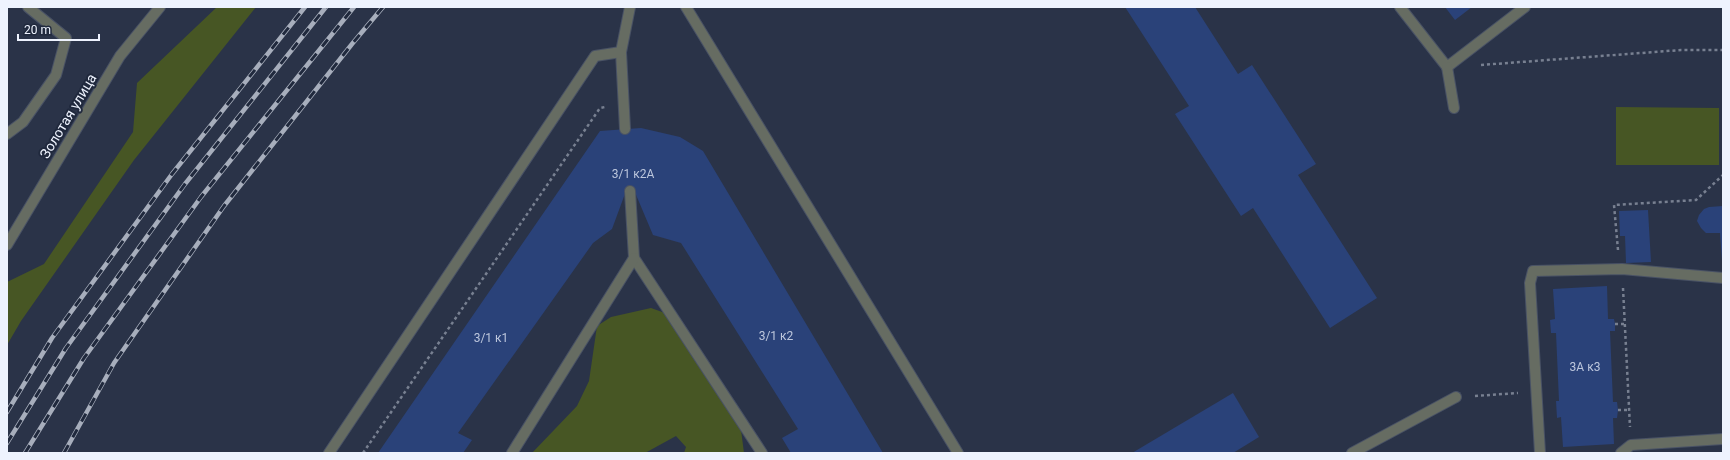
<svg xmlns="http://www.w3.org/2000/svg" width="1730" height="460" font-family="Roboto,sans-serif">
  <rect width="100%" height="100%" fill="#2a3348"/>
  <g fill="#475624">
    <path d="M217,7H256L134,160L21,321L7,345V282L44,264L133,132L137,83Z"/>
    <path d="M1616,107L1719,108V165H1616Z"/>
    <path d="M651,308L665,313L740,422L744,453H684L686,447L676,436L645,453H532L577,406L589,381L597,326L611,317Z"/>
  </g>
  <g fill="#2a4279">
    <path d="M1125,7H1195L1238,74L1252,65L1316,164L1298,175L1377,298L1330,328L1253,208L1241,216L1175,114L1189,106Z"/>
    <path d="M1445,7H1472L1455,20Z"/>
    <path d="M641,128L680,137L703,151L883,453H791L782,438L798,429L681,243L653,235L634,190L626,191L612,229L593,243L458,433L472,440L463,453H378L600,131Z"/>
    <path d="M1723,206V261H1722L1720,233H1706L1701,228L1697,221L1699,215L1704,209L1709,207Z"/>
    <path d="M1648,210L1651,262L1626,263L1625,236H1620L1619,211Z"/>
    <path d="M1607,286L1608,319H1614L1615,324V331H1610L1613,402H1617L1618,410L1617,418H1613L1614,444L1563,447L1561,417L1557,418L1556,401H1559L1556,333H1551L1550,320L1555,319L1553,289Z"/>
    <path d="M1233,393L1259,437L1233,453H1132Z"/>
  </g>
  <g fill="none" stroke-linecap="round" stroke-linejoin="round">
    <g stroke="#495265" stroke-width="12">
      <g id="lane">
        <path d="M1400,7L1447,67L1525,7"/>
        <path d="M1447,67L1454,108"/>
        <path d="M625,129L621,52L630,7"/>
        <path d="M7,134L23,122L56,75L66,38L28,7"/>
        <path d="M630,191L634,258L762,453"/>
        <path d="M329,453L595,56L621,52"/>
        <path d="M512,453L634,258"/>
        <path d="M1352,453L1456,397"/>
        <path d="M1540,453L1530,283L1533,271L1622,269L1723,278"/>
        <path d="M1621,453L1631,445L1723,439"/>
      </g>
    </g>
    <g stroke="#495265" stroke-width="12">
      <g id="street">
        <path d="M686,7L958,453"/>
        <path d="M7,245L120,56L160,7"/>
      </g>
    </g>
    <g stroke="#788091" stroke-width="2.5" stroke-dasharray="3 3" stroke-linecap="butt">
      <path d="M1481,65L1681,50H1723"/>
      <path d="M1618,250L1614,205L1696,200L1723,175"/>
      <path d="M1623,288L1630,427"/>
      <path d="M1615,324H1625"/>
      <path d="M1475,396L1518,393"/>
      <path d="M1618,410H1629"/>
      <path d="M363,453L600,108L605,107"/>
    </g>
    <use href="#lane" stroke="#666c62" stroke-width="10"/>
    <use href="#street" stroke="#666c62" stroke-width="10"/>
    <g stroke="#a7aebc" stroke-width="4.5">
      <g id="rail">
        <path d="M7,412L52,338L172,174L305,7"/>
        <path d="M7,443L66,348L185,184L326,7"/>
        <path d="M25,453L84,358L201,197L354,7"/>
        <path d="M64,453L114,363L224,206L352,44L383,7"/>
      </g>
    </g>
    <use href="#rail" stroke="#20293d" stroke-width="3" stroke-dasharray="9" stroke-linecap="butt"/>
  </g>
  <g text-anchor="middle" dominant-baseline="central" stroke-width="4" stroke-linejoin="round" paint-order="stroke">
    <g font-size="12" fill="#bdc7dd">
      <text x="633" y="174">3/1 к2А</text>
      <text x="776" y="336">3/1 к2</text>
      <text x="491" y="338">3/1 к1</text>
      <text x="1585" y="367">3А к3</text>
    </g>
    <g font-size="14" fill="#eef3fe" stroke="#20293d">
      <text transform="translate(68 116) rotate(-59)">Золотая улица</text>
    </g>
  </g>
  <rect width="1730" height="460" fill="none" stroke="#eef3fe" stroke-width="16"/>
  <path d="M18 34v6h81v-6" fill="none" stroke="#eef3fe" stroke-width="2"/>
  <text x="24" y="34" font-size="12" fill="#eef3fe" stroke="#20293d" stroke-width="3" paint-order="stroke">20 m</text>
</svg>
